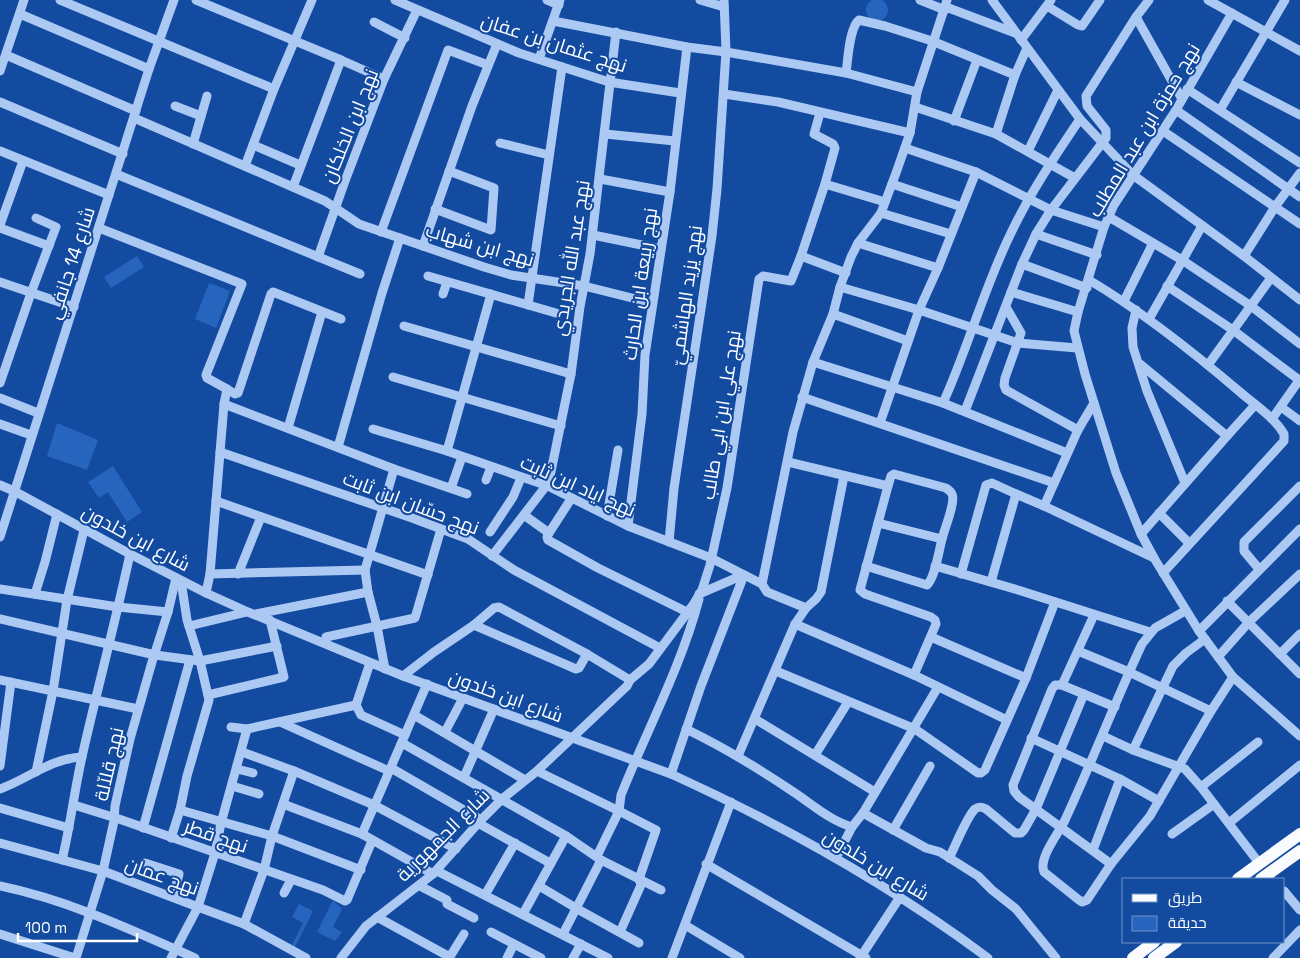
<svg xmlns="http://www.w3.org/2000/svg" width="1300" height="958" font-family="'Space Grotesk',Cairo,sans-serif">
  <rect width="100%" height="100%" fill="#134ba0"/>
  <g fill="#2664be">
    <circle cx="877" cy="10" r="11"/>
    <path d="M137,256L144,267L111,288L104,277Z"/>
    <path d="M209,283L230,291L216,328L195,319Z"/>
    <path d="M57,423L98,440L87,470L47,456Z"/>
    <path d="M113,466L142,512L127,522L108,492L99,498L88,482Z"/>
    <path d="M333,900L342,909L333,927L342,932L335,941L317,932Z"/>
    <path d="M299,904L313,911L294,949L291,947L303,923L292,917Z"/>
  </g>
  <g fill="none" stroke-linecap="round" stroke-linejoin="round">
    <g stroke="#acc9f4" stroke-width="9">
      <path d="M60,0L274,89"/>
      <path d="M196,0L341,60L384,79"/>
      <path d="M395,0L519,53L609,82L680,93"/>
      <path d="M547,0L559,5"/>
      <path d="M700,0L724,7"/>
      <path d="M920,0L945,10"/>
      <path d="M992,0L1080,119L1133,175L1244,256L1300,300"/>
      <path d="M1208,0L1300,51"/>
      <path d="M1047,6L1078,25L1082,26L1100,0"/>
      <path d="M946,7L1015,33"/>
      <path d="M1232,13L1176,110L1114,205L1104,227L1078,312L1074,331L1085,374L1116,473L1141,534L1154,558L1199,631L1233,677L1300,736"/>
      <path d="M20,14L149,69"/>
      <path d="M1136,17L1182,99"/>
      <path d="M553,21L687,47L726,52L846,73C848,60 849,28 859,20L885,26L932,41L1015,75"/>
      <path d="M374,22L405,38"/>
      <path d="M1021,40L1051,0"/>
      <path d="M6,55L136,111"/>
      <path d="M539,59L560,0"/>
      <path d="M0,71L24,0"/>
      <path d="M846,73L917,92"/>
      <path d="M1236,82L1300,115"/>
      <path d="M1187,89L1300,163"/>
      <path d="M724,94L778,102L910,133"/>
      <path d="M0,102L123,154"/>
      <path d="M175,106L201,116"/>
      <path d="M915,107L996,134L1075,178"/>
      <path d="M1176,110L1300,197"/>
      <path d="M1220,110L1285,0"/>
      <path d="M820,113L814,134L833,144L835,148L825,184L885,202"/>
      <path d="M134,118L325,201L359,224L484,267L511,275L584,286L652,303"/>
      <path d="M954,121L977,60"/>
      <path d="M1163,131L1300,224"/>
      <path d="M605,134L675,141"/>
      <path d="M996,134L1015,75L1027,48"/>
      <path d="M500,143L549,155"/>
      <path d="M193,144L207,96"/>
      <path d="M253,145L300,165"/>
      <path d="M905,148L976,172L1051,210L1104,227"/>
      <path d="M0,151L109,195"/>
      <path d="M1028,151L1058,90"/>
      <path d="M245,166L274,89L312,0"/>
      <path d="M116,174L360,274"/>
      <path d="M600,179L670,192"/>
      <path d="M825,184L801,256L846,273"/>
      <path d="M892,184L962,207"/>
      <path d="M293,187L341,60"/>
      <path d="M435,209L491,230L494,188L449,171"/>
      <path d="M881,213L951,234"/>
      <path d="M1109,217L1182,260L1251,306L1300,344"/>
      <path d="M0,225L23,161"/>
      <path d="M0,228L49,246"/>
      <path d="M99,228L242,284L206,375L207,378L227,389"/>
      <path d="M381,232L448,50L488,65"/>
      <path d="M1036,234L1097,255"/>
      <path d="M593,235L661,249"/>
      <path d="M858,243L938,268"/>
      <path d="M423,246L472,106L497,44"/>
      <path d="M1244,256L1275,207L1300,173"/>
      <path d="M318,257L345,181L384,79L417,10"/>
      <path d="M1022,264L1087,288"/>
      <path d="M428,276L556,313"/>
      <path d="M1089,280C1143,312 1192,351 1240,392C1255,405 1274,417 1284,434V441L1163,573"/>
      <path d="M0,282L74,307"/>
      <path d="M1167,286L1233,330L1299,380"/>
      <path d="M840,287L919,310L1018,343L1077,348"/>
      <path d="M1011,292L1078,312"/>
      <path d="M443,294L447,282"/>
      <path d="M1124,301L1153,243"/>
      <path d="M528,305L562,67"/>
      <path d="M1006,307L1021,333L1005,378L1004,385L1006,390L1078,430"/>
      <path d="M1136,310L1132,328L1133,347L1147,391L1185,483"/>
      <path d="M833,314L908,341"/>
      <path d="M1149,319L1202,226"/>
      <path d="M404,326L571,374"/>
      <path d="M813,362L943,403L1067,453"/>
      <path d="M1140,364L1227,436"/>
      <path d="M1208,365L1271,278"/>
      <path d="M393,377L561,426"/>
      <path d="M0,383L31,293L56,227L36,218"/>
      <path d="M802,397L1054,483"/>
      <path d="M0,398L38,413"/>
      <path d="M943,403C968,348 984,288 1011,233C1030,193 1055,156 1080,119"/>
      <path d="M1094,403L1078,430L1044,506L1154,558"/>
      <path d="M224,404L394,469L467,494"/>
      <path d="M1281,407L1300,421"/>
      <path d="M965,411L1022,264L1036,234L1051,210L1106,138V130L1087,106L1086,96L1136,17L1149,0"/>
      <path d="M1272,419L1300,379"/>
      <path d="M880,423L919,310L938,268L976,172"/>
      <path d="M0,424L31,435"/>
      <path d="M288,428L322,312"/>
      <path d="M373,429L447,451L548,486L628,526L711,558L762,584L767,592L806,608L816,599L821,592L844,476"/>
      <path d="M338,447L382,293L400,238"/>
      <path d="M447,451L491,294"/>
      <path d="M220,452L412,518L468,539L514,570L660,648"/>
      <path d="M788,462L888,486L860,590L865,594L931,617L935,620L936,624L914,675"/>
      <path d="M486,480L491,467"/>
      <path d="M0,485L14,491L130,554L206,593L248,612L403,676L671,774C783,825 890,885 988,958"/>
      <path d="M548,486L571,374L580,307L590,254L616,32"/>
      <path d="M888,486L891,476L894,474L946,488C948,490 951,491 952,494C956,502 944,530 942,539"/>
      <path d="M451,488L462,457"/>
      <path d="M216,501L428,575"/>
      <path d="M1159,513L1189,543"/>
      <path d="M524,515L549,533L547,537L548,540L598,568L687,612"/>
      <path d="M607,516L618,450"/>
      <path d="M628,526L642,414L645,355L670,192L687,47"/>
      <path d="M490,532L513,497L521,478"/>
      <path d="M549,533L571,499"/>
      <path d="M1141,534L1227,436L1255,405"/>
      <path d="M0,537L149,69L174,0"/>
      <path d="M669,542L674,488L712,236L717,189L726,51L724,0"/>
      <path d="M492,556L546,486"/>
      <path d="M866,566L927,585C935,578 939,550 942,539L878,523"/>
      <path d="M935,566L1018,590L1150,632"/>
      <path d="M1259,569L1244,551V542L1300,486"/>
      <path d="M210,574L365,570"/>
      <path d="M238,574L261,517"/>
      <path d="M961,574L986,485L992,483L1016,494"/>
      <path d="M991,582L1016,494L1044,506"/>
      <path d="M762,584L793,432L813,362L833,314L840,287L851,257L858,243L881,213L896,173L910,133L917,92L947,0"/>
      <path d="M0,589L118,607L168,612"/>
      <path d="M206,593L210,574L224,404L227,389L235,394L238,393L271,294L273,292L341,319"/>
      <path d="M35,594L45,562L57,514"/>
      <path d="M699,594L743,575"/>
      <path d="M1227,601L1300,674"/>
      <path d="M1185,611L1155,628L1142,644C1115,702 1092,762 1065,820C1059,833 1038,858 1044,872L1079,900L1082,902L1087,900L1111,864L1150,816L1211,711L1233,677"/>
      <path d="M256,614L368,592"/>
      <path d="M0,619L155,655L200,661L277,646"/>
      <path d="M795,624L914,675L1007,720"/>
      <path d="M474,625L494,608L499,607L587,654"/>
      <path d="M189,626L247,612"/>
      <path d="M1199,631L1300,529"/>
      <path d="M326,637L415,618L441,529"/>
      <path d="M931,637L1026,678"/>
      <path d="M1078,651L1129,672L1211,711"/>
      <path d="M1280,654L1300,634"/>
      <path d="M1218,657L1249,622L1300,574"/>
      <path d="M385,669L377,626L368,592L365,570L394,469"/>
      <path d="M776,671L915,729L978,773H981L985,770L1026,678L1055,602"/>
      <path d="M403,676L434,652L474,625L576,669L579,668L587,654L630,680"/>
      <path d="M0,680L138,709"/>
      <path d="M1062,685L1094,615"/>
      <path d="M208,695L284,677L270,620"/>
      <path d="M356,705L370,663"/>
      <path d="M414,715L525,780"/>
      <path d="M755,719L875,792"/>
      <path d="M280,722L389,771"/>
      <path d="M231,727L247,729L356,705L361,715L405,735"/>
      <path d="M686,729C723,747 758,768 792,791C812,804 829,820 852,827"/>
      <path d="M445,732L463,698"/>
      <path d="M1103,736L1133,750L1185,769L1201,787L1259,863"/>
      <path d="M1031,738L1120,779L1159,801"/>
      <path d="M402,743L566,836L601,860L661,890"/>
      <path d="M1133,750L1173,666L1186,653L1205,639"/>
      <path d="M242,752L294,771L374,805L456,849"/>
      <path d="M815,755L848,702"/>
      <path d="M738,756L795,624L806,608"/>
      <path d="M0,766L11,682"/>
      <path d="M391,768L481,820"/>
      <path d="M237,769L253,773"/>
      <path d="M537,771L619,811L656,830L639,879L641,885L620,932"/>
      <path d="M36,772L53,691L67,600L84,530"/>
      <path d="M671,774L701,686L744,575"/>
      <path d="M464,777L494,709"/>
      <path d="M232,786L259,794"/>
      <path d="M1201,787L1258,742"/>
      <path d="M0,789C30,778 49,759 82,757"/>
      <path d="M283,804L362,834L433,874"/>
      <path d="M74,805L119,819L323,890L345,901L347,900L372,841"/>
      <path d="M0,808L69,828"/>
      <path d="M180,810L272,836L361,870"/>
      <path d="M863,813L926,848L940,852L978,876L992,890L1016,909L1056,958"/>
      <path d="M478,823L550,863"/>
      <path d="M1229,823L1300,765"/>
      <path d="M143,828L190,660"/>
      <path d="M893,830L930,766"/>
      <path d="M362,834L427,684"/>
      <path d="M1172,834L1214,804"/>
      <path d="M171,838L180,810L187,776L209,700L200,661L187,620L181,581"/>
      <path d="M0,843L103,871L198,907L244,924L306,958"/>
      <path d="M1093,850L1120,779"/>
      <path d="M597,856L619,811L621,795C647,730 681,667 699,599"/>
      <path d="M836,858L852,827L863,813L938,687"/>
      <path d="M949,858C955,847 967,816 975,809C979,806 982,807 986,809L1015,833H1021L1024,830L1036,809L1084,694"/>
      <path d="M62,860C71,823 75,785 84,748C99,683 116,619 130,554"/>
      <path d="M145,863L179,874L173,897"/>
      <path d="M706,864L866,958"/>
      <path d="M1111,864L1019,797L1014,791L1013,785L1052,689L1055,685H1062L1115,707"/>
      <path d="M437,871L608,958"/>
      <path d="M0,886C68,900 132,930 195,958"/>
      <path d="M420,886L447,900V904L474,918"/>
      <path d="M539,886L581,911L639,943"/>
      <path d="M1284,891L1300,910"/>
      <path d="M284,893L291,880"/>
      <path d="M485,895L515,843"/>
      <path d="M523,914L566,836"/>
      <path d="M377,917L448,956L451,955L464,934"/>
      <path d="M244,924L264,870L272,836L294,771"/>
      <path d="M685,925L740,958"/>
      <path d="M491,932L541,958"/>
      <path d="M0,934L75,958"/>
      <path d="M563,934L601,860"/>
      <path d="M76,958L103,871L114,821L115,806L130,739L152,662L168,612L176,578"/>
      <path d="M171,958L198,907L215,853L221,823L247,729"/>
      <path d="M341,958L366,926L433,874L481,820L502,799L537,771L627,686L630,680L649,664L693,605L702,590L710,565L727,488L759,279L763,276L791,281L801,256"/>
      <path d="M507,958L514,944"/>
      <path d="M573,958L581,944"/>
      <path d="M672,958L731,802"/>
      <path d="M860,958L900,897"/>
      <path d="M1273,958L1300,930"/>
    </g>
    <g stroke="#f9fbff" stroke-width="12">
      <path d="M1238,879L1300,834"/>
      <path d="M1261,879L1300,851"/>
      <path d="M1133,958L1154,942"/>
      <path d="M1154,958L1176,942"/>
    </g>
  </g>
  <g text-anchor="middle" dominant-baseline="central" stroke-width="4" stroke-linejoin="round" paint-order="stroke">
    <g font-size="19" fill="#fff" stroke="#134ba0">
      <text transform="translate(554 43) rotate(18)">نهج عثمان بن عفان</text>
      <text transform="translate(350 126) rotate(-68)">نهج ابن الخلكان</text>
      <text transform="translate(1144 130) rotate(-59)">نهج حمزة ابن عبد المطلب</text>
      <text transform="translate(480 245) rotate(16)">نهج ابن شهاب</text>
      <text transform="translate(571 258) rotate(-81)">نهج عبد الله الجريدي</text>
      <text transform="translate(71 263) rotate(-72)">شارع 14 جانفي</text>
      <text transform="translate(640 284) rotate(-82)">نهج ربيعة ابن الحارث</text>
      <text transform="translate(686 295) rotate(-82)">نهج يزيد الهاشميّ</text>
      <text transform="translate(721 415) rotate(-81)">نهج علي ابن ابي طالب</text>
      <text transform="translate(578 486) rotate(24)">نهج اياد ابن ثابت</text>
      <text transform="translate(411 503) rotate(21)">نهج حسّان ابن ثابت</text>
      <text transform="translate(136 538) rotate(28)">شارع ابن خلدون</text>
      <text transform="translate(506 696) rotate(20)">شارع ابن خلدون</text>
      <text transform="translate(109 764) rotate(-77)">نهج قلاّلة</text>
      <text transform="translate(443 835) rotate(-45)">شارع الجمهورية</text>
      <text transform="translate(216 836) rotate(19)">نهج قطر</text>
      <text transform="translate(876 865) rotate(31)">شارع ابن خلدون</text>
      <text transform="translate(162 876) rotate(20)">نهج عمان</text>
    </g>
  </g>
  <rect x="1122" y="878" width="162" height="65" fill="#134ba0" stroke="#7193c6"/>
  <rect x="1132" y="894" width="25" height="8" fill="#f9fbff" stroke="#7193c6"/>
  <text x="1168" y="903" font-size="15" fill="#ffffff">طريق</text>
  <rect x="1132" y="916" width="25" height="15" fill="#2664be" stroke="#7193c6"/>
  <text x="1168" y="928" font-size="15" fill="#ffffff">حديقة</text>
  <path d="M18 933v8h119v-8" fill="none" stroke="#ffffff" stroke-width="2.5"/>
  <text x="25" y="933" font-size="15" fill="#ffffff" stroke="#134ba0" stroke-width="4" paint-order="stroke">100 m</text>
</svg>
